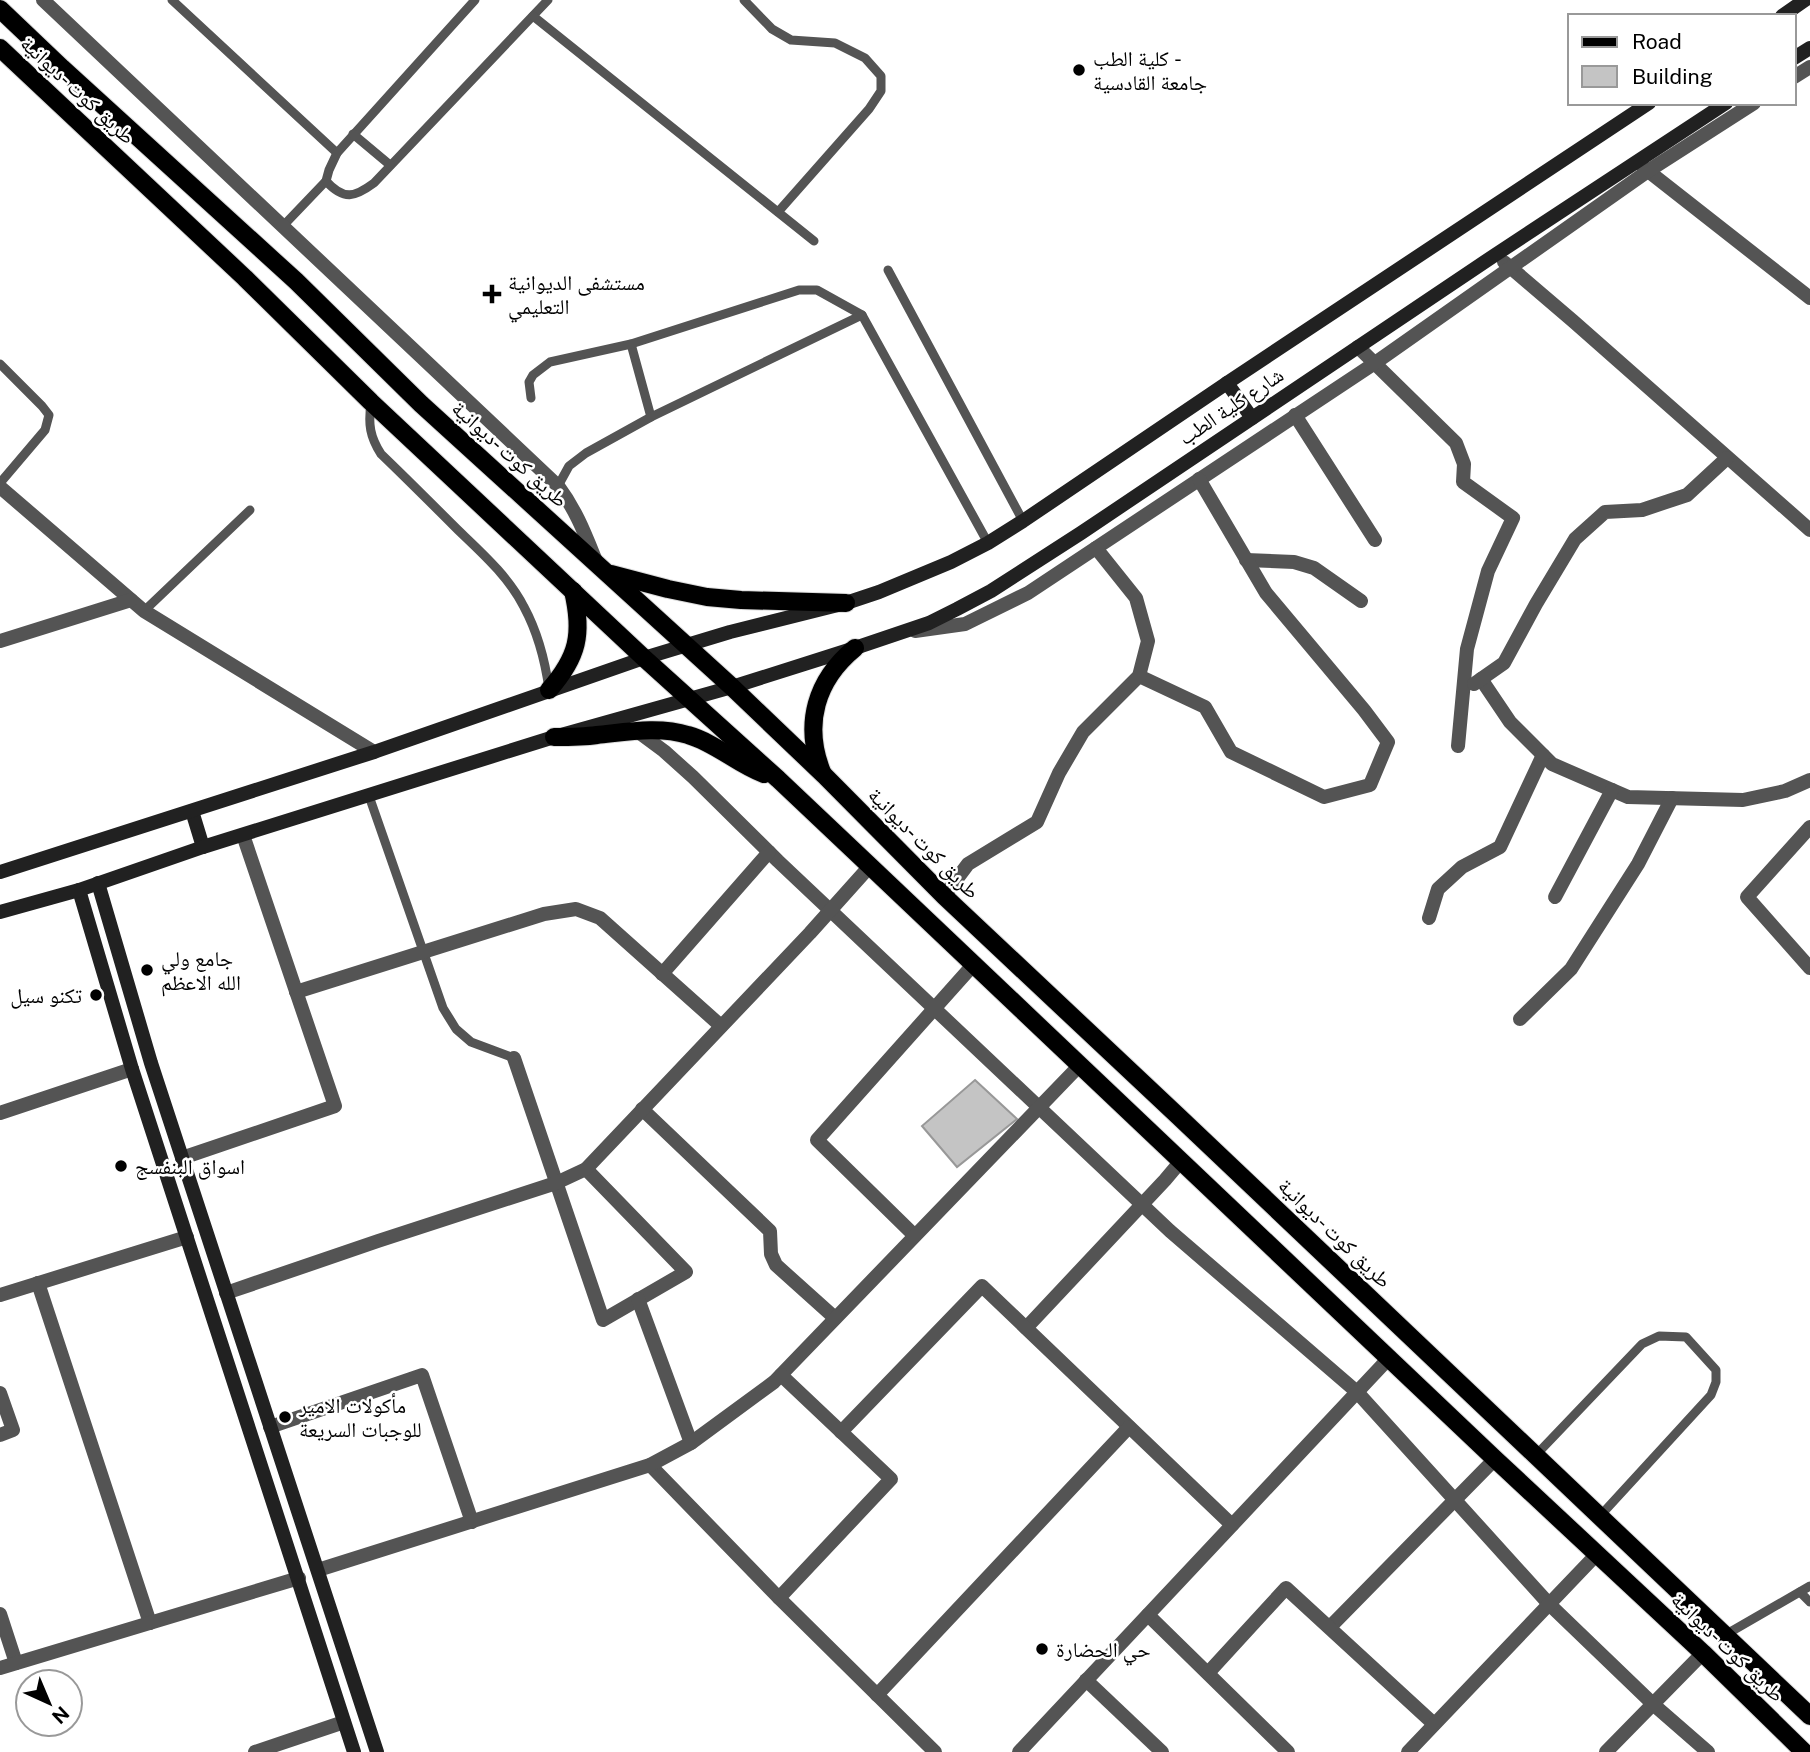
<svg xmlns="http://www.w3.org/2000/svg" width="1810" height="1752" font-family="'Public Sans','Noto Naskh Arabic',sans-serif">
  <rect width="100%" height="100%" fill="#fff"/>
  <path fill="#c4c4c4" stroke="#989898" stroke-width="2" d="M975,1080L1017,1119L957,1167L922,1126Z"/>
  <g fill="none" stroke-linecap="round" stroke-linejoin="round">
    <g stroke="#dbdbdb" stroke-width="20">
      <g id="primary">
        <path d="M0,9L62,68L296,281L421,404L732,687L824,775L944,896L1177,1115L1810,1716"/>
        <path d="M0,48L245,278L371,402L644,658L778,779L870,866L1495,1459L1703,1653L1804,1752"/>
        <path d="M611,574L668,589L707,597L741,600L846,603"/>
        <path d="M549,690C578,657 583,634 573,591"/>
        <path d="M554,737C568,737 583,737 597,735C627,732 659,726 688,735C716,743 737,764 764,774"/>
        <path d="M822,772C803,724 816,680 855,648"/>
      </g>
    </g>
    <g stroke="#545454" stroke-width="9">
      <path d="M172,0L337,153"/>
      <path d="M475,0L337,153L329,170L326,181C344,201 355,197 374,183L548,0"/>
      <path d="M744,0L772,29L791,40L835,43L865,58L881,76V91L869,109L778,212"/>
      <path d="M533,16L814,241"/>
      <path d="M353,134L390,165"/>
      <path d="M283,226L326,181"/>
      <path d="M888,270L1023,521"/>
      <path d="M631,344L651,417"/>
      <path d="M0,364L42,406L49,415L45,430L0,483"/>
      <path d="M531,398L529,382L533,375L550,362L631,344L799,290H817L862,315L988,543"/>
      <path d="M371,404C368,424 370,437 381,454C407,479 433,505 458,530C482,553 509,577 524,607C538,633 545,660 549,689"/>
      <path d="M558,486L569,466L586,453L651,417L862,315"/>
      <path d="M144,611L250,510"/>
      <path d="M369,796L443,1008L456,1029L471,1042L514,1058"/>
      <path d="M1536,1455L1642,1344L1659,1336L1686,1337L1716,1370V1382L1711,1395L1600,1516"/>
      <path d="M1800,1592L1810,1602"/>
      <path d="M1725,1635L1810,1586"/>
    </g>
    <g stroke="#545454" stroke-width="14">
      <path d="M43,0L558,486C576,510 585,534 596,561"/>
      <path d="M1794,77L1810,67"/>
      <path d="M1643,167L1810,298"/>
      <path d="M1504,262L1573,321L1810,530"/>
      <path d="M1358,347L1456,443L1464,464L1463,482L1513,518L1488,571L1467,649L1458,746"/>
      <path d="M1295,415L1375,540"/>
      <path d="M0,487L144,611L374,752"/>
      <path d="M1246,560L1294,562L1314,568L1361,601"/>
      <path d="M915,631L965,624L1028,593L1375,363L1648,171L1754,103"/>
      <path d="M0,641L131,600"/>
      <path d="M1139,676L1205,707L1231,752L1324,797L1370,785L1388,742L1364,710L1266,593L1199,479"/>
      <path d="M1481,679L1510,722L1552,764L1628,797L1743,800L1785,791L1810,780"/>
      <path d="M1474,684L1504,663L1536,604L1575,539L1605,512L1642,510L1687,495L1727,458"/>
      <path d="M637,731L664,751L693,777L778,861L1170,1231L1357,1392L1549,1604L1654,1705L1708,1752"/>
      <path d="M1810,827L1747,897L1810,968"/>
      <path d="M944,896L968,864L1037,822L1059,773L1083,732L1139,676L1148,641L1136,598L1096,548"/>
      <path d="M1555,897L1612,790"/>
      <path d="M1429,918L1438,889L1462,867L1500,847L1543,755"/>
      <path d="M662,974L769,852"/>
      <path d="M296,992L544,914L576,909L600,918L721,1026"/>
      <path d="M1520,1019L1571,969L1638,864L1672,798"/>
      <path d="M514,1058L603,1320L686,1272L586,1169"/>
      <path d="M642,1109L770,1231L771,1254L776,1265L835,1318"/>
      <path d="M0,1113L132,1069"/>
      <path d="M182,1158L335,1106L243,835"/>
      <path d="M914,1235L817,1140L974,964"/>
      <path d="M38,1283L150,1623"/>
      <path d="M226,1293L378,1241L556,1183L586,1169L810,933L870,866"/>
      <path d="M0,1295L187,1237"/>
      <path d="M638,1299L691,1443"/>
      <path d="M1026,1328L1165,1180L1181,1161"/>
      <path d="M0,1393L13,1430L0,1435"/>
      <path d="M270,1427L422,1375L472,1522"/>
      <path d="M841,1432L982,1286L1232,1525"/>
      <path d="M650,1465L779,1598L935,1752"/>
      <path d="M318,1570L650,1465L691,1443L774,1382L1080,1065"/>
      <path d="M779,1598L891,1479L781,1375"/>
      <path d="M0,1614L16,1663"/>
      <path d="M1148,1615L1288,1752"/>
      <path d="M1330,1627L1495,1459"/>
      <path d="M0,1668L299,1578"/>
      <path d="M1208,1673L1286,1588L1434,1724"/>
      <path d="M1086,1680L1162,1752"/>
      <path d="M877,1695L1129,1427"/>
      <path d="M255,1752L344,1722"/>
      <path d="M1019,1752L1390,1357"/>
      <path d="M1408,1752L1597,1554"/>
      <path d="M1606,1752L1703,1653"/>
    </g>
    <g stroke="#212121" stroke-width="14">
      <path d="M1782,16L1805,0"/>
      <path d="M1794,58L1810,48"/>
      <path d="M1227,383L1252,418"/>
      <path d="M192,811L203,847"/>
      <path d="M0,872L374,752L644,658L730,632L846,603L879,592L951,562L988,543L1023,521L1227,383L1649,103"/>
      <path d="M98,883L151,1063L377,1752"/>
      <path d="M79,890L132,1069L354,1752"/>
      <path d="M0,912L79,890L203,847L554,737L732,687L855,648L929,623L957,609L991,591L1081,533L1495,255L1726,103"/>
    </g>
    <use href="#primary" stroke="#000" stroke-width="18"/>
  </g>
  <g fill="#000" stroke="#fff" stroke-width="2.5">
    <circle cx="1079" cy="70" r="7"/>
    <path d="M488.5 283.5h7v7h7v7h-7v7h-7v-7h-7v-7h7z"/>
    <circle cx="147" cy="970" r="7"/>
    <circle cx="96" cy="995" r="7"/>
    <circle cx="121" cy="1166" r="7"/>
    <circle cx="285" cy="1417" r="7"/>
    <circle cx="1042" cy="1649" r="7"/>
  </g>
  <g text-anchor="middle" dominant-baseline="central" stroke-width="5" stroke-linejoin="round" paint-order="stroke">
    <g font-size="21" fill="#000" stroke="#fff" text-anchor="start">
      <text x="1093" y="58">كلية الطب -<tspan x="1093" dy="24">جامعة القادسية</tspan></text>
      <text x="508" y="282">مستشفى الديوانية<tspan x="508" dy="24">التعليمي</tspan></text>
      <text x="161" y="958">جامع ولي<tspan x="161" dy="24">الله الاعظم</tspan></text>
      <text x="82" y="995" text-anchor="end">تكنو سيل</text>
      <text x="135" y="1166">اسواق البنفسج</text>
      <text x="299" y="1405">مأكولات الامير<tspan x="299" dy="24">للوجبات السريعة</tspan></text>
      <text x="1056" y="1649">حي الحضارة</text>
    </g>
    <g font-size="21" fill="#000" stroke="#fff">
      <text transform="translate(78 90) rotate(43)">طريق كوت -ديوانية</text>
      <text transform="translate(1231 406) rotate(-34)">شارع كلية الطب</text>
      <text transform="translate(510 454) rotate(42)">طريق كوت -ديوانية</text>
      <text transform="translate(924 843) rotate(45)">طريق كوت -ديوانية</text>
      <text transform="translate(1335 1233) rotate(44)">طريق كوت -ديوانية</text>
      <text transform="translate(1728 1647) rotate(44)">طريق كوت -ديوانية</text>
    </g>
  </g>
  <rect x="1568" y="14" width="228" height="91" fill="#ffffff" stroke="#999999" stroke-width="2"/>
  <rect x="1582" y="37" width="35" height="10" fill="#000000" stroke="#999999" stroke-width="2"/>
  <text x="1632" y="49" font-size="21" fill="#000000">Road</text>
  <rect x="1582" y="66" width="35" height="21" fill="#c4c4c4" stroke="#999999" stroke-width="2"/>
  <text x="1632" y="84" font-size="21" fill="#000000">Building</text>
  <g transform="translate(49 1703) rotate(136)"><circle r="33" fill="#ffffff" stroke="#999999" stroke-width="2"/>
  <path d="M0-5L12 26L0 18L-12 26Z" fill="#000000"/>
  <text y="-10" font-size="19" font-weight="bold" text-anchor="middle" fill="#000000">N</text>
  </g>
</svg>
